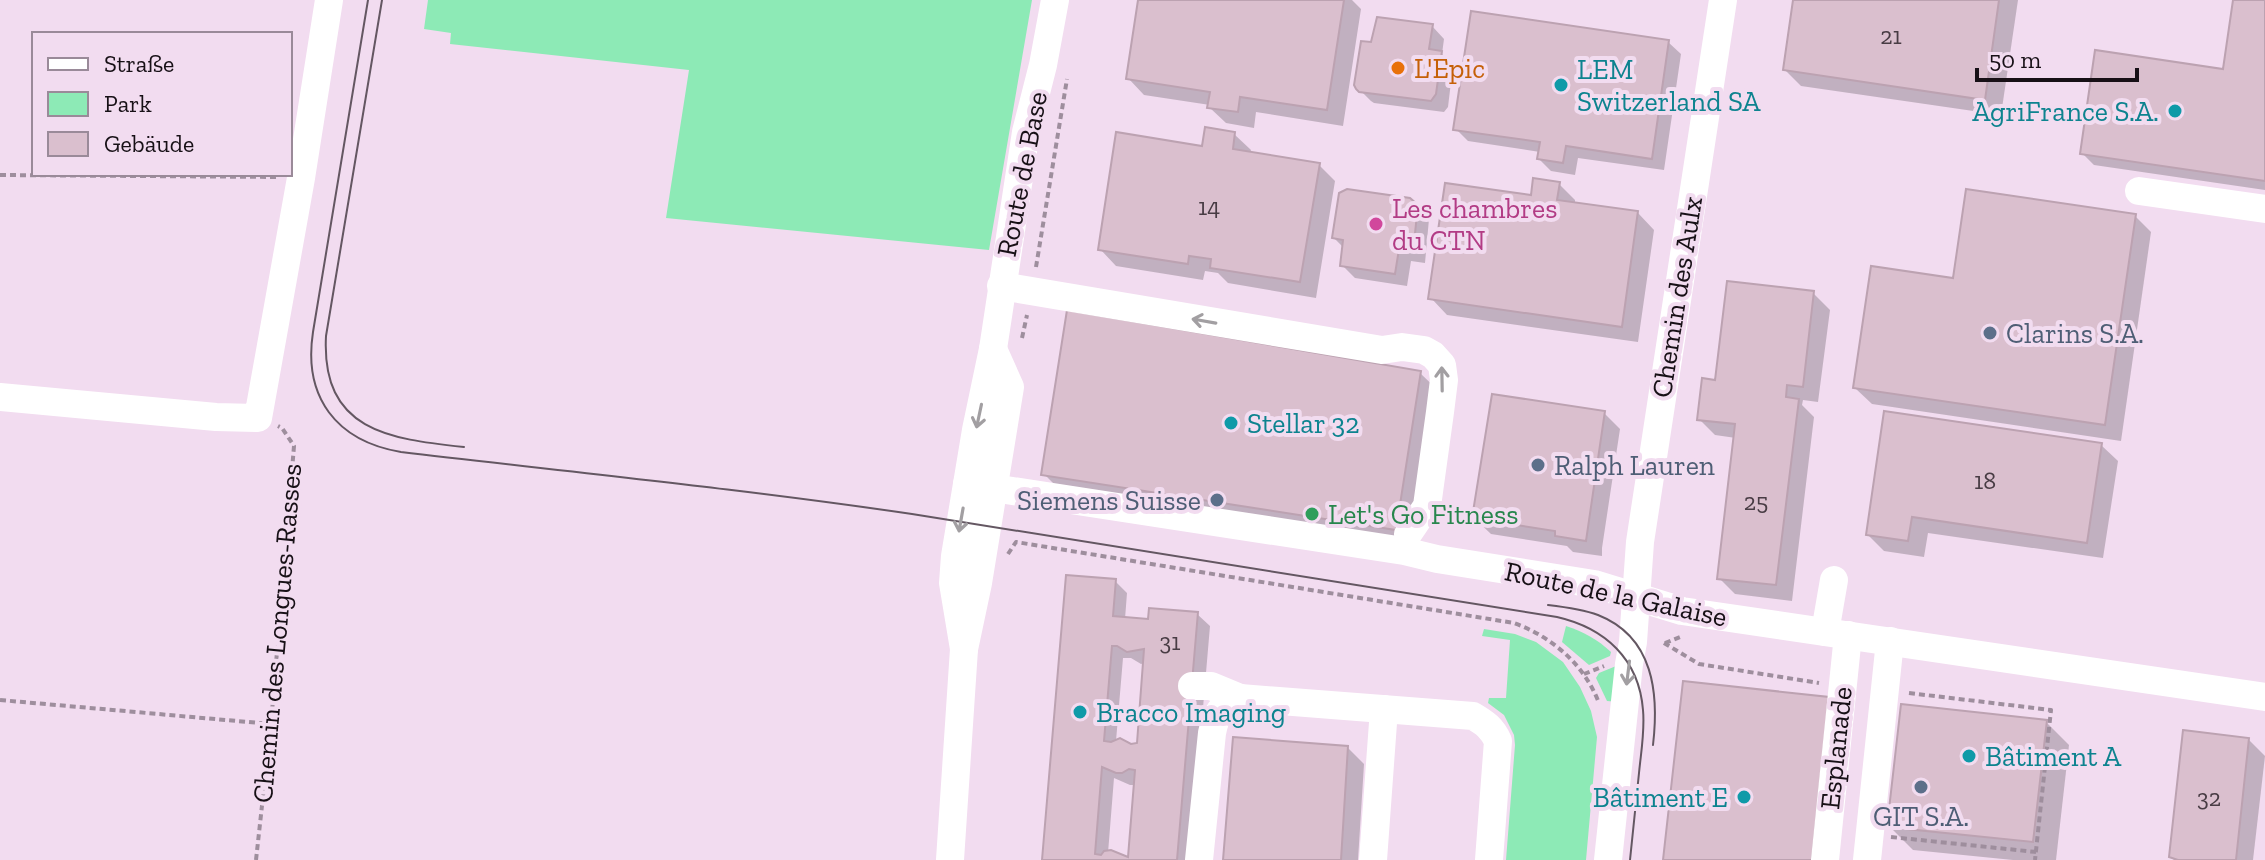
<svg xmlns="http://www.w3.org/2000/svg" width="2265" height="860" font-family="'Zilla Slab',serif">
  <rect width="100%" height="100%" fill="#f2dcf0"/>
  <g fill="#8deab6">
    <path d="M428,0H1032L989,250L666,218L689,70L450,44L451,33L424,29Z"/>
    <path d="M1566,626C1584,632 1597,639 1611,652L1610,656L1589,665L1562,642Z"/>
    <path d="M1484,629L1515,634L1536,642L1563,662L1580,687L1591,711L1597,737L1586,860H1506L1515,745L1514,735L1504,715L1488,703L1489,698H1506L1510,640L1482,636Z"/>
    <path d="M1621,664L1619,702L1607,701L1596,678L1599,673Z"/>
  </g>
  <g fill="#0003" fill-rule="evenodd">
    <path d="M1140,0H1352L1361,9L1343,126L1256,112L1254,128L1226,123L1209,107L1210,105L1144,95L1128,78Z"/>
    <path d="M1795,0H2018L2001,115L1801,86L1785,70Z"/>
    <path d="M2235,0H2265V190L2094,165L2082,153L2225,71Z"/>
    <path d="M1432,26L1444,39L1442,54L1453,65L1448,107L1444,112L1374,103L1371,101L1358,88L1373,44Z"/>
    <path d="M1668,42L1681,54L1664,170L1578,158L1575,175L1551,171L1539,159L1540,152L1468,141L1456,129Z"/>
    <path d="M1234,134L1251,150L1250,154L1319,165L1335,181L1316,298L1228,283L1218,273L1205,271L1203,280L1116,266L1100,249L1204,148Z"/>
    <path d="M1559,184L1575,200V204L1638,213L1654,230L1638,342L1447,315L1431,298L1532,197Z"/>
    <path d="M1409,200L1429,219L1425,263L1411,261L1407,286L1355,278L1342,265L1344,248L1334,238Z"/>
    <path d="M2135,216L2151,232L2121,441L1872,404L1855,388L1954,280Z"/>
    <path d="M1813,293L1830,310L1818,402L1803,400L1802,405L1814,417L1792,601L1735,594L1719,578L1736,438L1715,435L1699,419L1716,382Z"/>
    <path d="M1420,373L1444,396L1418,552L1067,497L1044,474Z"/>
    <path d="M1604,413L1620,429L1602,548V556L1573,552L1567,546L1491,534L1474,518Z"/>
    <path d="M1886,413L2101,445L2118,461L2103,558L1928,533L1924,557L1884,551L1868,535Z"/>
    <path d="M1115,581L1127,593L1125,619L1150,621L1197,614L1210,626L1190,860H1044ZM1123,658H1131L1141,664L1145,663L1138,745L1131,746L1116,741ZM1114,778L1130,785H1136L1130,859L1108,853Z"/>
    <path d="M2046,722L2069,745L2056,860H2013L1913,850L1889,826Z"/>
    <path d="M2248,739L2265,756L2253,860H2174L2171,857Z"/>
    <path d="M1347,747L1364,764L1358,860H1225Z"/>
  </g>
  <g fill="#dabfce" stroke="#bca2b1" stroke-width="2" fill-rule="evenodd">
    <path d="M1138,0H1344L1327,110L1240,97L1238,112L1207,108L1210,92L1126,79Z"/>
    <path d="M1793,0H1999L1985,100L1783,70Z"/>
    <path d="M2233,0H2265V181L2080,154L2095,50L2223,69Z"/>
    <path d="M1471,11L1669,40L1652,159L1566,146L1563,163L1537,159L1540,142L1453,130Z"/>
    <path d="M1377,17L1433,24L1429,49L1442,51L1436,94L1431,101L1359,92L1356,89L1354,85L1361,41L1371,42Z"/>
    <path d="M1205,127L1235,132L1233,149L1320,163L1300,282L1210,268L1211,259L1189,256L1188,264L1098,250L1116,132L1202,146Z"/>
    <path d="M1533,178L1560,182L1557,200L1638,211L1622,327L1428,299L1445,183L1531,195Z"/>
    <path d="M1347,189L1410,198L1418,205L1413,252L1399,249L1395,274L1340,266L1343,240L1332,238L1339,193Z"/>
    <path d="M1966,189L2136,214L2105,425L1853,388L1871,266L1953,278Z"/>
    <path d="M1727,281L1814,291L1803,387L1787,385L1786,397L1799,399L1776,585L1717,579L1735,424L1697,420L1702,378L1715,380Z"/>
    <path d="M1067,310L1421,371L1396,530L1041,475Z"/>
    <path d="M1492,394L1605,411L1586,541L1555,536V531L1472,518Z"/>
    <path d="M1884,411L2102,443L2087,543L1912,517L1908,541L1866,535Z"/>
    <path d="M1066,575L1116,579L1113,616L1148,619L1149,608L1198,612L1177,860H1042ZM1112,646H1117L1127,652L1144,649L1137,743L1131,744L1120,738L1111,742L1104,741ZM1102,767L1116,773H1122L1129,769L1135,770L1128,857L1111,850L1104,851L1101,855L1095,854Z"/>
    <path d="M1683,681L1829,697L1812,860H1663Z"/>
    <path d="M1901,704L2047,720L2033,842L1887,827Z"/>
    <path d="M2183,730L2249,738L2236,860H2178L2169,857Z"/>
    <path d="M1233,737L1348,746L1341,860H1223Z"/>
  </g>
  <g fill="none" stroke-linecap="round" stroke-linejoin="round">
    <g stroke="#9e8e9d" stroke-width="4" stroke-dasharray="6 4" stroke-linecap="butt">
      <path d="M0,175L279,177"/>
      <path d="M1036,267L1067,79"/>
      <path d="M1022,338L1027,315"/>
      <path d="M1008,554L1016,542L1514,623C1552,637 1584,664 1599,703"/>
      <path d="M1664,643L1699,664L1819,683"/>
      <path d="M1665,643L1680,637"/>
      <path d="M1584,674L1604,666"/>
      <path d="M1909,693L2051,710L2035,860"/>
      <path d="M0,700L271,724"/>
      <path d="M1891,837L2036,852"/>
      <path d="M256,860L271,724L294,446L282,428L278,426"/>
    </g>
    <g stroke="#fff" stroke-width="28">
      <path d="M2139,191L2265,209"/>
      <path d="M1001,286L1382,350L1402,347L1424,350L1433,355L1442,365L1444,380L1440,412L1427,506L1408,534"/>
      <path d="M0,397L216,417L258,418L301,178L329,0"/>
      <path d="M967,484L1404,551L1437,559L1594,584L1682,611L2265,697"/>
      <path d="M1825,632L1834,580"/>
      <path d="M964,649L953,583L955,556L976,430L993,349L1026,132L1043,65L1055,0"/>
      <path d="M1192,686H1211L1240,698"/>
      <path d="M950,860L964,649L978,583L1010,387L993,349"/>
      <path d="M1199,860L1212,733C1216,713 1220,706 1240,698L1473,716C1485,723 1492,728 1498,741L1489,860"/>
      <path d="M1373,860L1384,709"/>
      <path d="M1608,860L1629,664L1633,642L1640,542L1723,0"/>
      <path d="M1825,860L1848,635"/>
      <path d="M1867,860L1890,641"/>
    </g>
    <g stroke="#645762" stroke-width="2">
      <path d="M368,0L313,332C303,397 336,441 401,452C571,472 742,489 912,514L1557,617C1605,628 1639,659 1643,710C1645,731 1641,752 1639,773C1636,802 1633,831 1630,860"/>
      <path d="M382,0L326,336C321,431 389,439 464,447"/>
      <path d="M1548,605C1565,607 1582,609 1598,615C1654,637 1659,694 1653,745"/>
    </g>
  </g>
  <defs><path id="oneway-shaft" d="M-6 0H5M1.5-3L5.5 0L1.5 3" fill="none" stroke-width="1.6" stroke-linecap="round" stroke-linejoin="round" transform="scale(2)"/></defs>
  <g stroke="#a29fa2">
    <use href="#oneway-shaft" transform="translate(1204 321) rotate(-170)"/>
    <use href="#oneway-shaft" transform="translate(1442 379) rotate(-91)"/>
    <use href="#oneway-shaft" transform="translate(979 416) rotate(102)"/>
    <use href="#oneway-shaft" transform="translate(961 520) rotate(100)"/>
    <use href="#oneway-shaft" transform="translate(1628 673) rotate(97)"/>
  </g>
  <circle fill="#e8710a" stroke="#f2dcf0" stroke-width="3" cx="1398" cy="68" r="8"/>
  <g fill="#0f9aa8" stroke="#f2dcf0" stroke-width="3">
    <circle cx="1561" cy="85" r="8"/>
    <circle cx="2175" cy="111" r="8"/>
    <circle cx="1231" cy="423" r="8"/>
    <circle cx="1080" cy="712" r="8"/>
    <circle cx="1969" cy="756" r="8"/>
    <circle cx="1744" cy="797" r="8"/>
  </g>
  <circle fill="#d1479c" stroke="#f2dcf0" stroke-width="3" cx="1376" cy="224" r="8"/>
  <g fill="#5c6f8a" stroke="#f2dcf0" stroke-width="3">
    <circle cx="1990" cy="333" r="8"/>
    <circle cx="1538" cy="465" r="8"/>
    <circle cx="1217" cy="500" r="8"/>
    <circle cx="1921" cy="787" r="8"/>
  </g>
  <circle fill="#2e9e5b" stroke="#f2dcf0" stroke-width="3" cx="1312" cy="514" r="8"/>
  <g text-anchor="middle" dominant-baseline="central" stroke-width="8" stroke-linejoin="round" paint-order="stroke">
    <g font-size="24" fill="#483c44">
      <text x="1891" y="35">21</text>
      <text x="1209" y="206">14</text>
      <text x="1985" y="480">18</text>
      <text x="1756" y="501">25</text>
      <text x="1170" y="641">31</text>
      <text x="2209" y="797">32</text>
    </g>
    <g font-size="28" fill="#c56008" stroke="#f2dcf0" text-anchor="start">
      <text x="1414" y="68">L'Epic</text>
    </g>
    <g font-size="28" fill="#0d838f" stroke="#f2dcf0" text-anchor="start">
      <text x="1577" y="69">LEM<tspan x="1577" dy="32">Switzerland SA</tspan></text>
      <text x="2159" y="111" text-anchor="end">AgriFrance S.A.</text>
      <text x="1247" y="423">Stellar 32</text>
      <text x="1096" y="712">Bracco Imaging</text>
      <text x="1985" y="756">Bâtiment A</text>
      <text x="1728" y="797" text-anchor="end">Bâtiment E</text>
    </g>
    <g font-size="28" fill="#171016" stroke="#f2dcf0">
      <text transform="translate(1022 174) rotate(-79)">Route de Base</text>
      <text transform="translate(1677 297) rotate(-81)">Chemin des Aulx</text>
      <text transform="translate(1616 594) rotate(12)">Route de la Galaise</text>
      <text transform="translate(277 633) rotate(-85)">Chemin des Longues-Rasses</text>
      <text transform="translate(1836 748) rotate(-84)">Esplanade</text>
    </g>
    <g font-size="28" fill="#b23c85" stroke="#f2dcf0" text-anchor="start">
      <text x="1392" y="208">Les chambres<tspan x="1392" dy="32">du CTN</tspan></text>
    </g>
    <g font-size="28" fill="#4e5e75" stroke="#f2dcf0" text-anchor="start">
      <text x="2006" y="333">Clarins S.A.</text>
      <text x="1554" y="465">Ralph Lauren</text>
      <text x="1201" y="500" text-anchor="end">Siemens Suisse</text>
      <text x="1921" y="816" text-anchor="middle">GIT S.A.</text>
    </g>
    <g font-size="28" fill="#27864d" stroke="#f2dcf0" text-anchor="start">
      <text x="1328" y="514">Let's Go Fitness</text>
    </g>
  </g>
  <rect x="32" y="32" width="260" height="144" fill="#f2dcf0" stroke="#9a8a99" stroke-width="2"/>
  <rect x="48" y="58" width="40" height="12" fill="#ffffff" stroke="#9a8a99" stroke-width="2"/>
  <text x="104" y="72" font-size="24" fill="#171016">Straße</text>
  <rect x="48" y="92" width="40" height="24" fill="#8deab6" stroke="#9a8a99" stroke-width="2"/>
  <text x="104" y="112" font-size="24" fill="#171016">Park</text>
  <rect x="48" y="132" width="40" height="24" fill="#dabfce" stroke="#9a8a99" stroke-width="2"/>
  <text x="104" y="152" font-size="24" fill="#171016">Gebäude</text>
  <path d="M1977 68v12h160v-12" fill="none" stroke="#171016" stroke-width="4"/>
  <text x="1989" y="68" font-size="24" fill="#171016" stroke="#f2dcf0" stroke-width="6" paint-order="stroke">50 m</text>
</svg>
